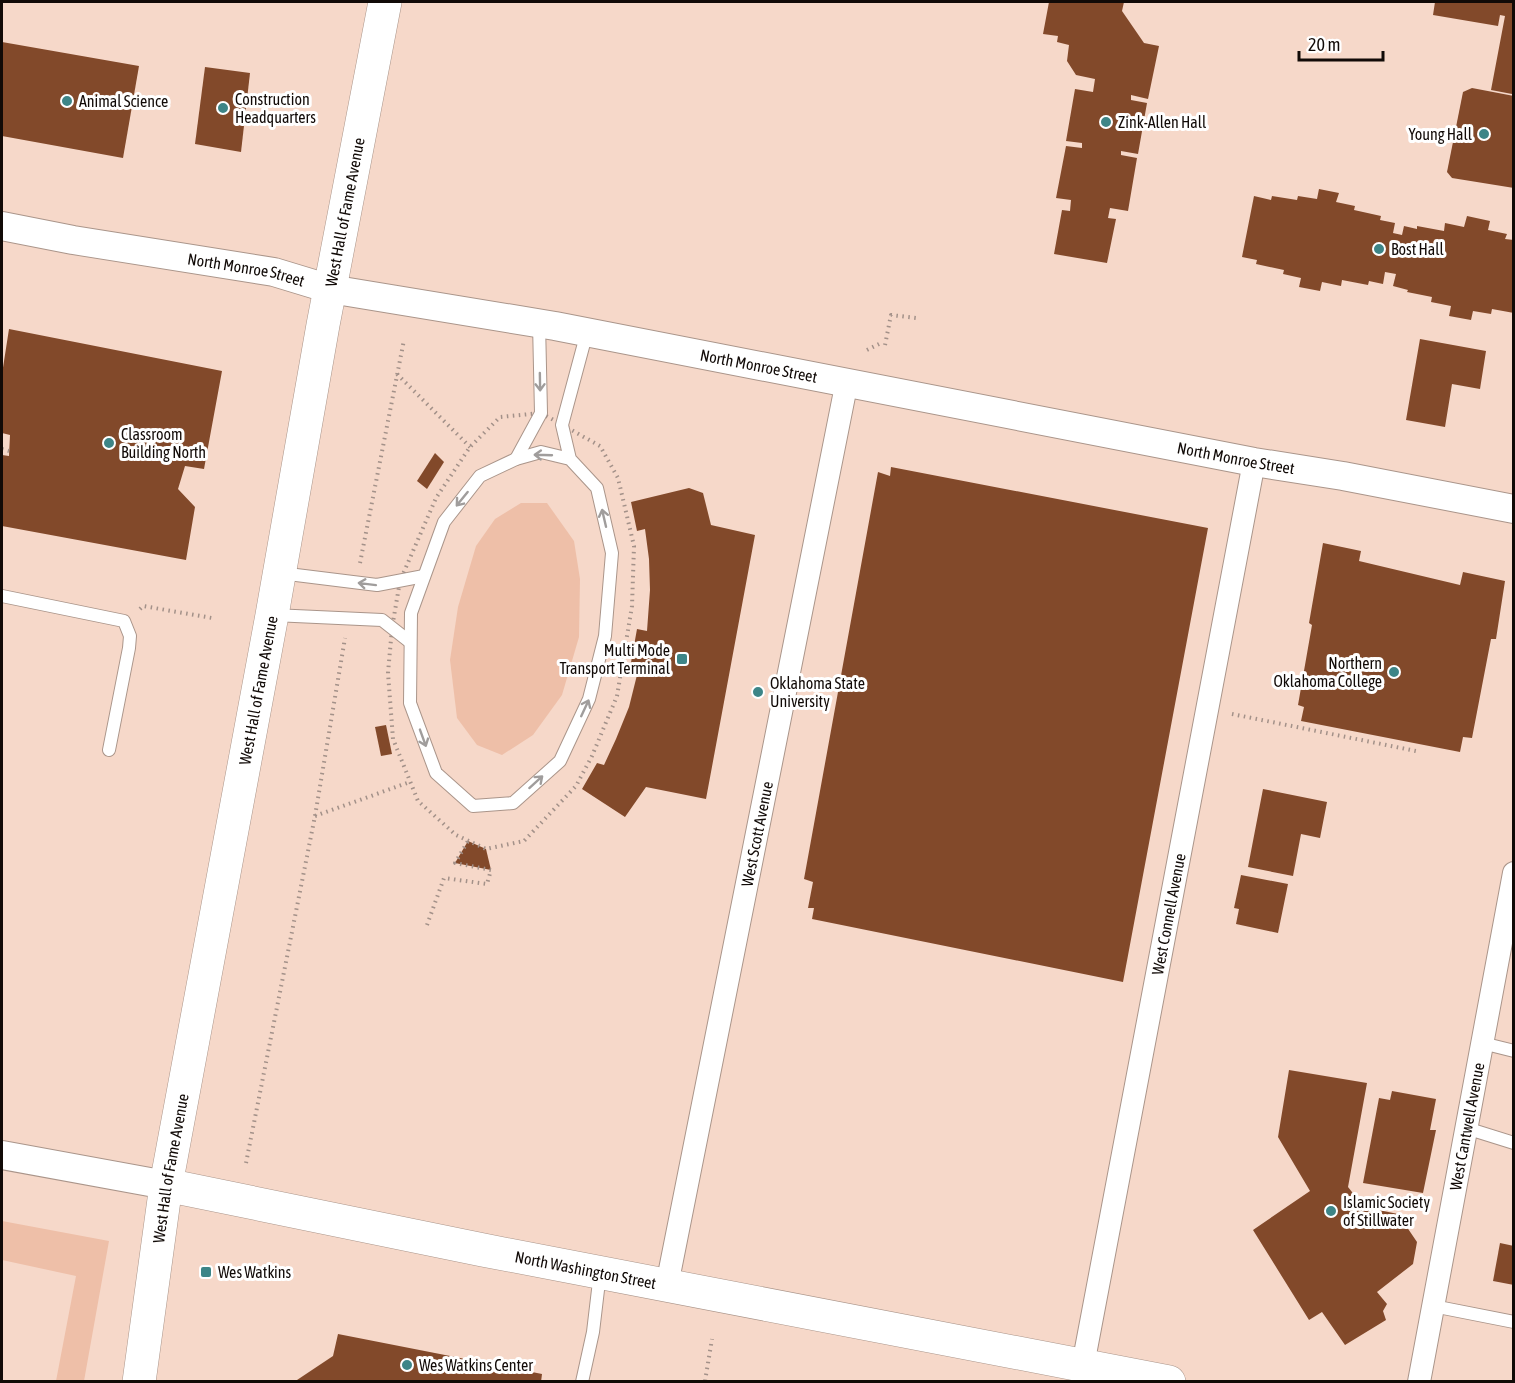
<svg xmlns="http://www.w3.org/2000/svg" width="1515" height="1383" font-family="'Asap Condensed',sans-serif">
  <rect width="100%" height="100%" fill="#fee6db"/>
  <path fill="#f6d8c9" d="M2,2H1513V1381L2,1382Z"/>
  <g fill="#eebfa8">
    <path d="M521,503H547L574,541L580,579L579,637L562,695L533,735L502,755L477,745L457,718L450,660L458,607L476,546L495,519Z"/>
    <path d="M2,1221L109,1241L84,1381H56L76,1276L2,1260Z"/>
  </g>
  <g fill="#82492a">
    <path d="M1049,2H1124L1122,11L1144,43L1159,46L1148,99L1131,95V100L1147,103L1138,154L1121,151V155L1137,158L1128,211L1110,208L1108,218L1116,219L1107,263L1054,254L1062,210L1070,211L1071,200L1056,198L1066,146L1082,148V143L1066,141L1075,89L1093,92L1095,79L1076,75L1067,61L1069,45L1057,42L1058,36L1043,34Z"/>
    <path d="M1435,2H1514L1512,94L1491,90L1505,16L1500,15L1498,26L1433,15Z"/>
    <path d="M2,42L139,66L123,158L2,136Z"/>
    <path d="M205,67L250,73L241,152L195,144Z"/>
    <path d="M1472,88L1514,96V188L1452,178L1447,172L1463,92Z"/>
    <path d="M1319,189L1339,193L1336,202L1355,206L1354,210L1381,216L1380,220L1395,223L1393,233L1402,235L1404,226L1417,229V226L1444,231L1445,223L1464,227L1467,216L1490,221L1488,230L1507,234L1505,239L1514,240V313L1492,309L1491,314L1473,311L1471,320L1449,316L1451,306L1431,302L1432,297L1407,292L1408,290L1393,286L1396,274L1385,272L1383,284L1369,281L1368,285L1342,280L1341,286L1322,282L1320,291L1299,287L1301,278L1283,274L1284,270L1256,264L1257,260L1242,257L1254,196L1271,200L1272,196L1297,200L1298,196L1317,199Z"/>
    <path d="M9,329L222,371L204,469L185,466L178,489L195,507L186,560L2,526V455L9,456L10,435L2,433V374Z"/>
    <path d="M1420,339L1486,351L1480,389L1452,384L1445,427L1406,420Z"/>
    <path d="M435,453L444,462L427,489L417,481Z"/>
    <path d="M891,467L1208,528L1123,982L812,919L814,908H808L813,882L804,879L878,472L890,476Z"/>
    <path d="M689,488L703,493L711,525L755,535L706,799L646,787L625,817L582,789L597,763L604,765L616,739L629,707L638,671L630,668L637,629L647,631L650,590L649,559L645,529L637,531L631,502Z"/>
    <path d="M1323,543L1361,551L1359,561L1460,585L1463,572L1505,581L1496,639H1491L1472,738L1463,737L1460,752L1301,721L1304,707L1298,705L1312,625L1309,623Z"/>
    <path d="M386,725L392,754L381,756L375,727Z"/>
    <path d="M1263,789L1327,802L1320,838L1301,834L1293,876L1248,867Z"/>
    <path d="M468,841L486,849L491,870L455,863Z"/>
    <path d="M1241,875L1288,884L1278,933L1236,924L1239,909L1234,908Z"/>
    <path d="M1289,1070L1367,1083L1348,1187L1364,1207L1398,1214L1417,1242L1413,1264L1377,1292L1387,1304L1383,1311L1386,1320L1345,1345L1322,1312L1309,1320L1253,1230L1310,1191L1278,1137Z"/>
    <path d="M1392,1091L1436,1099L1430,1130H1436L1423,1193L1363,1183L1379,1098L1390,1100Z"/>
    <path d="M1500,1243L1514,1246V1285L1493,1281Z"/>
    <path d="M338,1334L542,1374L541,1382H294L333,1356Z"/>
  </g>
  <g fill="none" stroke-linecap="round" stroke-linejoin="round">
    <g stroke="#aa958a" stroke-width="14">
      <g id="service">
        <path d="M516,459L541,413L539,323"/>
        <path d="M570,459L541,452L516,459L480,476L444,522L411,613L410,703L436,773L473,806L513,803L560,761L589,699L605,636L612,553L597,488L570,459L562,425L587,332"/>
        <path d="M280,573L377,585L424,576"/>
        <path d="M2,596L124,621L130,636L129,648L109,750"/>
        <path d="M273,615L382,620L410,642"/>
        <path d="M1482,1043L1514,1051"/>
        <path d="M1466,1128L1514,1143"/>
        <path d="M1433,1306L1514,1322"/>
        <path d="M582,1382L593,1332L600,1273"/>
      </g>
    </g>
    <g stroke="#aa958a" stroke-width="24">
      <g id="minor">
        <path id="s1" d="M667,1285L847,381"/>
        <path id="s2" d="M1083,1365L1254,462"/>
        <path id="s3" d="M1419,1382L1514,873"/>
      </g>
    </g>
    <g stroke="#aa958a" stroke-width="30">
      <g id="tertiary">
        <path id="s4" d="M2,226L73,240L274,272L330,289L555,326L1254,462L1343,476L1514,509"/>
        <path d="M2,1155L166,1185"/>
      </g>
    </g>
    <g stroke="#aa958a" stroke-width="34">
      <g id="secondary">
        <path id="s5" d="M166,1185L483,1250L1169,1382"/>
        <path id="s6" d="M139,1382L166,1185L272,615L323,325L385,2"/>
      </g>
    </g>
    <g stroke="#a39189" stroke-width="4" stroke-dasharray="1.5 4.5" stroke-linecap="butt">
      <path d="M885,345L891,315L916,318"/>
      <path d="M867,350L879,344"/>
      <path d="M397,374L470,447"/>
      <path d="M541,413L600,446L618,478L634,546L632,606L617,696L592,756L576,786L524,841L486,849L456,835L418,801L393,739L388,673L392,628L400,581L436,498L470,447L500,417Z"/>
      <path d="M2,449L9,451"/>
      <path d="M360,563L404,340"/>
      <path d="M140,609L143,606L212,618"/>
      <path d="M1232,714L1416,751"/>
      <path d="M315,816L410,782"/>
      <path d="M427,925L444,878L487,884L491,870L455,863L468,841"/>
      <path d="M246,1163L315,816L345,638"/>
      <path d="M705,1381L712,1339"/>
    </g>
    <use href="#service" stroke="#fff" stroke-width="12"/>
    <use href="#minor" stroke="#fff" stroke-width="22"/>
    <use href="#tertiary" stroke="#fff" stroke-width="28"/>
    <use href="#secondary" stroke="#fff" stroke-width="33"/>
  </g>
  <defs><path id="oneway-shaft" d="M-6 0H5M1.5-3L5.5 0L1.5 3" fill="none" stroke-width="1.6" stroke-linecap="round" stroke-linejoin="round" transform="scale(1.5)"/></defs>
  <g stroke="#a09d9c">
    <use href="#oneway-shaft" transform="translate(540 382) rotate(89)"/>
    <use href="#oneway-shaft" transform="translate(543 455) rotate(-178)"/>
    <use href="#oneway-shaft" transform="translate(462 499) rotate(129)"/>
    <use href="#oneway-shaft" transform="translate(604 518) rotate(-103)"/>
    <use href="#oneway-shaft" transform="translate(367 584) rotate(-173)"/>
    <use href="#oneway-shaft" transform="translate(585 708) rotate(-65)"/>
    <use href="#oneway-shaft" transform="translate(423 738) rotate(70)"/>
    <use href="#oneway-shaft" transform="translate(536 782) rotate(-42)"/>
  </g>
  <g fill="#3d8587" stroke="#fff" stroke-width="2">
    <circle cx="67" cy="101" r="6"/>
    <circle cx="223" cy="108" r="6"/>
    <circle cx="1106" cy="122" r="6"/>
    <circle cx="1484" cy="134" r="6"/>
    <circle cx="1379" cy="249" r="6"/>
    <circle cx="109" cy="443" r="6"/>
    <rect x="676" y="653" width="12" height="12" rx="3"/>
    <circle cx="1394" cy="672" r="6"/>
    <circle cx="758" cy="692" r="6"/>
    <circle cx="1331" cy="1211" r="6"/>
    <rect x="200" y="1266" width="12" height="12" rx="3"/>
    <circle cx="407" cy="1365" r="6"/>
  </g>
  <g text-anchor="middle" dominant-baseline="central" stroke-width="6" stroke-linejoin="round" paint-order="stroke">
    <g font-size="16" fill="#110a07" stroke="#fff" text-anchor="start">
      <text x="235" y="99">Construction<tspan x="235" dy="18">Headquarters</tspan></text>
      <text x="79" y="101">Animal Science</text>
      <text x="1118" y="122">Zink-Allen Hall</text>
      <text x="1472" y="134" text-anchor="end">Young Hall</text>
      <text x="1391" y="249">Bost Hall</text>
      <text x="121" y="434">Classroom<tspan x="121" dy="18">Building North</tspan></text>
      <text x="670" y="650" text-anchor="end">Multi Mode<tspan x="670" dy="18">Transport Terminal</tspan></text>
      <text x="1382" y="663" text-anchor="end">Northern<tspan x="1382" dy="18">Oklahoma College</tspan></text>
      <text x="770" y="683">Oklahoma State<tspan x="770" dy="18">University</tspan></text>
      <text x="1343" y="1202">Islamic Society<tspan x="1343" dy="18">of Stillwater</tspan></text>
      <text x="218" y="1272">Wes Watkins</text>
      <text x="419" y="1365">Wes Watkins Center</text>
    </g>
    <g font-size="16" fill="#110a07" stroke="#fff">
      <text stroke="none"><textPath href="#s6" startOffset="1188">West Hall of Fame Avenue</textPath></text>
      <text stroke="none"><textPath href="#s4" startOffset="248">North Monroe Street</textPath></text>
      <text stroke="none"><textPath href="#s4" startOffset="770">North Monroe Street</textPath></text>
      <text stroke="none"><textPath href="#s4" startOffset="1256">North Monroe Street</textPath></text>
      <text stroke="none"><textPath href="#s6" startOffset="702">West Hall of Fame Avenue</textPath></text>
      <text stroke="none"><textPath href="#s1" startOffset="460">West Scott Avenue</textPath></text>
      <text stroke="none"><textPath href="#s2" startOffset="459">West Connell Avenue</textPath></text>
      <text stroke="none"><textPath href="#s3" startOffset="260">West Cantwell Avenue</textPath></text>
      <text stroke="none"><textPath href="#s6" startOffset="216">West Hall of Fame Avenue</textPath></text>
      <text stroke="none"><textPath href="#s5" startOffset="428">North Washington Street</textPath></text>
    </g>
  </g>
  <rect width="1515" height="1383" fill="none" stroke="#110a07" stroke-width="6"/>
  <path d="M1299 51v9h84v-9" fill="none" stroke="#110a07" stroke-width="3"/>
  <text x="1308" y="51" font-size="18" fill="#110a07" stroke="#ffffff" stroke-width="4.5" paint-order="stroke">20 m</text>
</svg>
